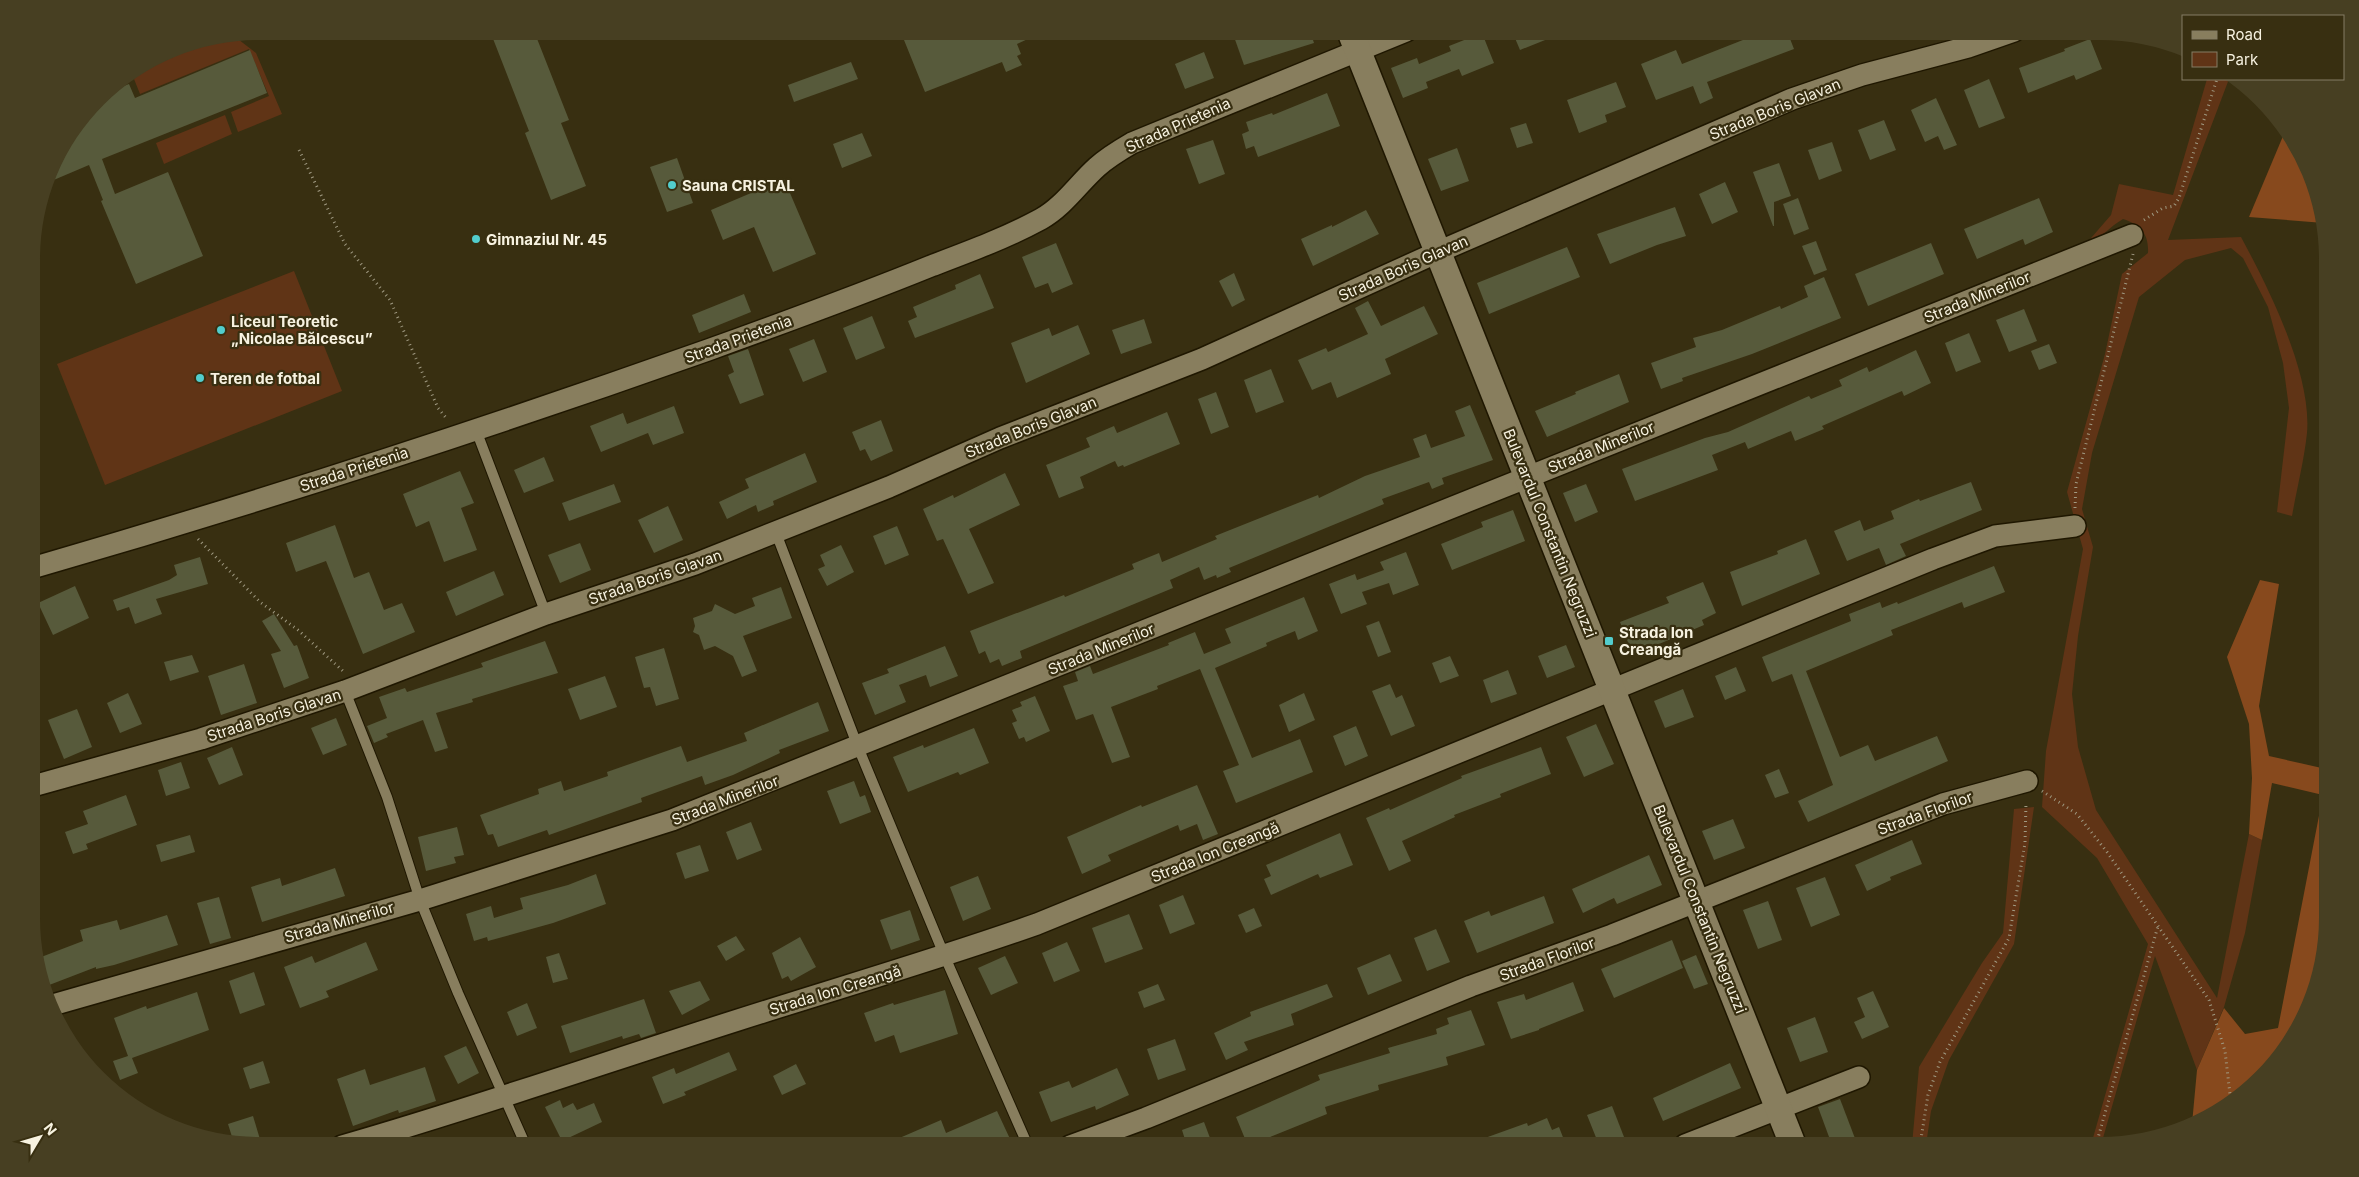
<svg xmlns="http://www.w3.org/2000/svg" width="2359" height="1177" font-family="Inter,sans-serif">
  <rect width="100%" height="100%" fill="#382f11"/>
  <g fill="#603416">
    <path d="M234,36L256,53L282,114L238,132L231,112L269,96L249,49L140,94L132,74L138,70L207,42Z"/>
    <path d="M2207,79H2229L2168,240L2241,237C2269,289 2312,374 2307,433C2304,461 2297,488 2292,516L2277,512L2289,408L2283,363L2268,307L2243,258L2231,248L2185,260L2139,297L2092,453L2082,509L2093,547L2078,636L2072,694L2078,747L2096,810L2217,998L2249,834L2262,840L2245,933L2224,1007L2197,1070L2155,956L2101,1145H2091L2148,944L2097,858L2042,807L2046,751L2083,549L2067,492L2105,354L2122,274L2148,253C2149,234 2141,225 2123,219C2109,227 2101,239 2085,245L2111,215L2119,184L2173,195Z"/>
    <path d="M225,115L232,134L164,164L156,143Z"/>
    <path d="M294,271L342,391L105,485L57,364Z"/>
    <path d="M2034,807L2014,944L1949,1060L1931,1111L1926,1145H1912L1919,1067L1982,963L2003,933L2014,809Z"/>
  </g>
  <g fill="#87491d">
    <path d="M2286,129L2310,172L2324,223L2249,217Z"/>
    <path d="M2260,580L2279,584L2259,706L2269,756L2326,769L2319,718L2327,689L2328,918L2304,1018L2271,1068L2226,1107L2192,1124L2197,1070L2224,1008L2245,1034L2278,1028L2323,795L2272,783L2262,840L2249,834L2252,778L2249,724L2227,657Z"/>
  </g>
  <g fill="#575a3b">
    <path d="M490,31H534L569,120L561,123L586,186L551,200L525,133L529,131Z"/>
    <path d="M903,31H918L921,40L944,31H1045L1017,44L1021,54L1017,56L1022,65L1006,72L1002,62L925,92L904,40Z"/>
    <path d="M1232,31H1310L1314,43L1244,65Z"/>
    <path d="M1512,31H1565V32L1520,50Z"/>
    <path d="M1751,31H1787L1794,49L1707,82L1713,98L1700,104L1693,86L1656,100L1641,64L1676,50L1682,64L1753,36Z"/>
    <path d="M1482,33L1494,63L1462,76L1459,69L1426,82L1428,88L1403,98L1391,68L1417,58L1419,64L1451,51L1449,46Z"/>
    <path d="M2090,39L2102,69L2076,80L2074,75L2028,93L2019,68L2065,51L2064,49Z"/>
    <path d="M250,50L267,93L102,159L115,194L168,172L203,256L136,284L101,201L103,200L89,165L49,182L55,158L105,93L129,84L135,98Z"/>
    <path d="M1204,52L1214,78L1185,89L1175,64Z"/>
    <path d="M851,62L858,79L794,102L788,85Z"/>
    <path d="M1989,79L2005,118L1979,128L1964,90Z"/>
    <path d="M1616,82L1626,107L1605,115L1607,122L1579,133L1567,100Z"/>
    <path d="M1327,93L1340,126L1258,157L1254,146L1246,149L1242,134L1249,131L1246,122L1272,113L1273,115Z"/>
    <path d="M1936,98L1957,145L1944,150L1938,136L1925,142L1911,110Z"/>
    <path d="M1884,120L1896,150L1870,160L1858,130Z"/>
    <path d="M1526,123L1533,143L1517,148L1510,128Z"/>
    <path d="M862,133L872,156L842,168L833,144Z"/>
    <path d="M1213,140L1225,174L1199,184L1186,149Z"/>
    <path d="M1832,142L1842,171L1819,180L1808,150Z"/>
    <path d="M1457,148L1469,181L1441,191L1428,159Z"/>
    <path d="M677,158L693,203L667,212L650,167Z"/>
    <path d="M1779,163L1791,196L1774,202V226H1773L1753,172Z"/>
    <path d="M784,179L816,254L773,272L754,227L723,240L711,210Z"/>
    <path d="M1725,182L1738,212L1712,224L1699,194Z"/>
    <path d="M1798,198L1809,229L1794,235L1783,204Z"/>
    <path d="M2039,198L2053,232L2025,245L2023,239L1977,259L1964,229Z"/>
    <path d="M1675,207L1686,236L1657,245L1610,264L1597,234Z"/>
    <path d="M1366,210L1379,234L1313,266L1301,239L1332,225V227Z"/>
    <path d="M1816,241L1827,270L1814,275L1802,246Z"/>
    <path d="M1056,243L1073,284L1052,293L1048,283L1035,288L1022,257Z"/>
    <path d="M1931,243L1944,274L1868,306L1855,274Z"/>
    <path d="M1567,247L1580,277L1489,314L1477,283Z"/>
    <path d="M1234,273L1245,300L1232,307L1219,281Z"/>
    <path d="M980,274L994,308L915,338L908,321L917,317L913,307L956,289L955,285Z"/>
    <path d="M1824,277L1841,318L1752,354L1682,378L1683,381L1661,389L1651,363L1696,347L1693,338L1722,330L1780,306L1781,309L1808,297L1804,286Z"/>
    <path d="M744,294L751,312L699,333L692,315Z"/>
    <path d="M1368,301L1381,326L1424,306L1438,334L1385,359L1391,374L1337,398L1331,382L1312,390L1298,360L1326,348L1328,352L1368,334L1355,308Z"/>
    <path d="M2024,309L2037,341L2009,352L1996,320Z"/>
    <path d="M872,316L885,348L856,360L843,328Z"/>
    <path d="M1144,319L1152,343L1121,354L1112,330Z"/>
    <path d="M1078,325L1090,354L1026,383L1011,343L1049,328L1052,336Z"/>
    <path d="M1969,333L1981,362L1956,372L1945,343Z"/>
    <path d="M814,339L827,372L803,382L789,349Z"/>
    <path d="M2049,344L2057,363L2039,370L2031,351Z"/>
    <path d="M748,349L764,395L740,404L728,375L734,372L728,356Z"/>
    <path d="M1916,350L1931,383L1904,396L1902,391L1822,426L1824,429L1795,441L1791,431L1748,449L1745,442L1712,455L1718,470L1635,501L1622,469L1705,438L1728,432L1809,396L1811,399L1842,386L1839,380L1867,367L1869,372Z"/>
    <path d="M1271,369L1284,402L1256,413L1244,380Z"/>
    <path d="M1619,374L1629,402L1547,437L1535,411L1576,394L1575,392Z"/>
    <path d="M1216,392L1229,427L1211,434L1198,399Z"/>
    <path d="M1470,405L1493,460L1442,478L1444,484L1432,489L1429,482L1382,499L1384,504L1229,568L1231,572L1217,578L1216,575L1204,580L1199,567L1170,580L1173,588L1020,651L1022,658L1002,666L999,659L990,663L985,651L979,654L970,631L1064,595L1065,597L1134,569L1132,564L1159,553L1162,562L1217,539L1215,536L1318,495L1319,498L1365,476L1420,457L1413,439L1426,434L1431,448L1465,436L1455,411Z"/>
    <path d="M674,406L684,433L653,445L648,433L601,452L590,426L623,413L627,424Z"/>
    <path d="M1167,412L1180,444L1124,467L1123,465L1118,467L1115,461L1080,477L1084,488L1059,498L1046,465L1090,447L1086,438L1114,426L1117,433Z"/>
    <path d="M881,420L893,451L871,461L865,449L860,451L852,432Z"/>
    <path d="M805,453L817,482L773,501L774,505L758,512L756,505L727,519L719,502L749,488L745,479Z"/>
    <path d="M544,457L554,481L524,493L514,470Z"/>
    <path d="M460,471L474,503L461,508L477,550L444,562L429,521L416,527L403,494Z"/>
    <path d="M1005,473L1020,505L969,529L994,583L968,594L943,539L937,541L923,509L953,495L954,498Z"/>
    <path d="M1971,482L1982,510L1900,544L1906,556L1886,565L1879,548L1847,561L1834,531L1860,520L1864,531L1894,519L1891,511L1919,499L1920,501Z"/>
    <path d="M614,484L621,502L569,521L562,503Z"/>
    <path d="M1586,484L1598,512L1575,522L1563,493Z"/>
    <path d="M668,506L683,540L654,553L638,520Z"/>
    <path d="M1513,510L1525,541L1452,570L1441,544L1483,527L1481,522Z"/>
    <path d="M335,525L354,578L369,572L384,610L402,603L415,632L363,654L326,561L296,572L286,543Z"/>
    <path d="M897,526L909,555L885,565L873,536Z"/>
    <path d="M1806,539L1820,574L1742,606L1730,572L1778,554L1777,551Z"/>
    <path d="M580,543L591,570L560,583L548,555Z"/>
    <path d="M841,545L854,572L827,586L818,569L825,566L820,555Z"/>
    <path d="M1406,552L1419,585L1393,595L1389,583L1362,592L1367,604L1341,614L1329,584L1355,574L1357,580L1384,570L1380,562Z"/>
    <path d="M200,557L208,584L156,599L162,614L135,624L129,607L117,611L113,600L169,580L177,575L174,565Z"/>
    <path d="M1994,566L2005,592L1964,608L1962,602L1924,617L1891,630L1893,635L1806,671L1840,757L1868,745L1875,761L1937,736L1948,761L1808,822L1798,801L1833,785L1792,674L1772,682L1762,657L1851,621L1849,614L1880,602L1882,608L1897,602L1898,604Z"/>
    <path d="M494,571L504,595L456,616L446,592Z"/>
    <path d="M1703,582L1716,613L1702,620L1704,625L1633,655L1620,622L1669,603L1666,597Z"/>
    <path d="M75,586L89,618L53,635L38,603Z"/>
    <path d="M781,587L792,618L743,636L757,671L742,677L733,656L715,646L704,650L699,635L693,632L695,626L693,618L712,611L715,604L735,614L755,606L752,598Z"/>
    <path d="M1304,597L1318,631L1298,640L1295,631L1266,643L1267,646L1215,668L1252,758L1300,739L1313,772L1236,803L1223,771L1239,765L1200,669L1157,686L1158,689L1111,707L1130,757L1112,763L1093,714L1076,720L1063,686L1078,681L1075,672L1090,666L1093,674L1169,645L1168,643L1195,632L1204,654L1231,643L1225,629Z"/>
    <path d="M274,614L294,646L297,645L309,678L284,688L271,654L281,651L262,621Z"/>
    <path d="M1379,621L1391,652L1378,657L1366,626Z"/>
    <path d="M545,641L558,673L472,699L473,702L436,713L448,748L435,752L423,720L386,734L388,737L374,743L367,726L387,718L379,697L405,688L407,692L483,667L481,663Z"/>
    <path d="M1566,645L1575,667L1547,678L1538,656Z"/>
    <path d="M945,646L958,676L930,687L926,675L899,685L906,702L875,715L862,683L889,673L887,669Z"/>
    <path d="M664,648L679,699L656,706L650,687L644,688L635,657Z"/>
    <path d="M192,655L199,672L170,681L164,662Z"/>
    <path d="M1450,656L1459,676L1440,683L1432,663Z"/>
    <path d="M244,664L257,703L221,715L208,676Z"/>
    <path d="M1736,667L1746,691L1725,700L1715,676Z"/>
    <path d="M1508,670L1517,694L1491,703L1483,680Z"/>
    <path d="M605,676L617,707L580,720L568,689Z"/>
    <path d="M1390,684L1396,698L1402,695L1415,726L1391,736L1372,691Z"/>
    <path d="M1683,689L1694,717L1665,728L1654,701Z"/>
    <path d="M128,693L142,724L120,733L107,703Z"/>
    <path d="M1304,693L1315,720L1289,732L1279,705Z"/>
    <path d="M1035,696L1050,731L1026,742L1024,737L1019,739L1012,723L1017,721L1012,710L1022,706L1020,702Z"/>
    <path d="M818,702L829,731L779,750L780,753L733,775L705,785L702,776L641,798L642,802L549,835L547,830L498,847L493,834L488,835L480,815L539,794L538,789L561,781L564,791L608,776L607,772L681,746L687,762L747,741L744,733Z"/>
    <path d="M77,709L92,747L64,759L48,720Z"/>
    <path d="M336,718L347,745L323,755L311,728Z"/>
    <path d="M1596,724L1614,764L1584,777L1566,737Z"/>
    <path d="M1356,726L1368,756L1345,766L1333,736Z"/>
    <path d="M974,728L989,763L960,775L958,772L908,792L893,757L923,745L924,748Z"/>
    <path d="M232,747L243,775L219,785L207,758Z"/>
    <path d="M1541,747L1551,774L1500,794L1501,797L1454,815L1455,817L1402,841L1411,861L1389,871L1366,818L1389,808L1390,810L1462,778L1461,776Z"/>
    <path d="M181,762L190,788L166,796L158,770Z"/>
    <path d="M1779,769L1789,793L1775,798L1765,775Z"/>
    <path d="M854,781L860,797L865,795L871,812L840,824L827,791Z"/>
    <path d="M1197,785L1218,834L1203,840L1197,824L1180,831L1178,825L1108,855L1111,861L1082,874L1067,837L1141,805L1142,807Z"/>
    <path d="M126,795L137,825L86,844L88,849L73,854L65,832L88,824L83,811Z"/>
    <path d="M1733,819L1745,848L1714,860L1702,831Z"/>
    <path d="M751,822L762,850L737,860L726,832Z"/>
    <path d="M457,827L464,855L454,857L456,863L426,871L418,837Z"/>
    <path d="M1340,833L1353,865L1320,878L1318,874L1271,895L1264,879L1271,876L1266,865Z"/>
    <path d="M190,835L195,852L161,862L156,845Z"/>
    <path d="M1912,840L1922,864L1890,877L1891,880L1867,891L1855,865Z"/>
    <path d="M700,845L709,871L685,879L676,853Z"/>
    <path d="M1649,855L1662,885L1617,904L1614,898L1583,913L1572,889Z"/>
    <path d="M335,868L345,896L262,922L251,887L280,878L282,886Z"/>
    <path d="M596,874L606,904L553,923L488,941L487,937L474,941L466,914L491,906L494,918L523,909L520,898L568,885Z"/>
    <path d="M978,876L991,909L963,921L950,887Z"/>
    <path d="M1825,877L1840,915L1811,927L1796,888Z"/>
    <path d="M1183,895L1195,924L1170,934L1159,905Z"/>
    <path d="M1544,896L1554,923L1477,953L1464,921L1489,911L1491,916Z"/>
    <path d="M219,897L231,938L210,944L197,903Z"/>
    <path d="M1768,901L1782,940L1758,949L1743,910Z"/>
    <path d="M1254,908L1262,926L1246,933L1238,915Z"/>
    <path d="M910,910L920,940L891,950L880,920Z"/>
    <path d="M1129,914L1143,949L1105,963L1092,928Z"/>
    <path d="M167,915L178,945L114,965L96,969V967L44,987L36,959L83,941L80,930L117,920L120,930Z"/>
    <path d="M1436,929L1450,962L1427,971L1414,938Z"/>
    <path d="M736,936L745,950L726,961L717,946Z"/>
    <path d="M800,937L816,967L791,981L788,976L782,979L772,953Z"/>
    <path d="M1672,940L1683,968L1614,998L1601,969Z"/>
    <path d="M366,942L378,970L326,991L329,997L300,1008L284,967L312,956L315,963Z"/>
    <path d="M1067,942L1080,971L1054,982L1042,953Z"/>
    <path d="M559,953L568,979L553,983L546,957Z"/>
    <path d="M1390,954L1402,981L1368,995L1357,968Z"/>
    <path d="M1696,955L1708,984L1694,989L1682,961Z"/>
    <path d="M1005,956L1018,983L991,995L978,968Z"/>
    <path d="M254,972L265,1005L240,1014L229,981Z"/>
    <path d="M700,981L710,1000L682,1015L669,991Z"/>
    <path d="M1573,982L1584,1011L1539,1029V1030L1511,1039L1497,1002L1524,994L1526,1000Z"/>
    <path d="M1158,984L1165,1000L1144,1008L1138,992Z"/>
    <path d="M1327,984L1333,997L1291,1014L1294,1025L1244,1042L1248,1050L1226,1060L1214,1033L1251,1016L1250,1012Z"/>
    <path d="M945,990L958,1034L900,1053L894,1035L875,1042L864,1013L893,1003L894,1005Z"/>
    <path d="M1873,991L1889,1027L1862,1039L1854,1022L1865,1017L1857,998Z"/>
    <path d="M197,992L209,1030L132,1058L138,1073L120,1080L113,1061L128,1056L114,1018L146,1006L147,1009Z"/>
    <path d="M644,999L656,1033L641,1038L639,1034L623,1039L622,1036L570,1053L561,1026Z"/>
    <path d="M527,1003L537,1028L517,1036L507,1012Z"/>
    <path d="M1471,1010L1485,1045L1446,1057L1448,1065L1378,1085L1379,1090L1325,1107L1327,1114L1248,1146L1236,1117L1320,1080L1318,1075L1390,1053L1388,1048L1437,1034L1436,1029L1449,1024L1447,1018Z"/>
    <path d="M1815,1017L1828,1052L1800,1062L1787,1028Z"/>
    <path d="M1175,1039L1186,1070L1158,1080L1147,1049Z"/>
    <path d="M466,1046L479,1073L458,1084L444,1056Z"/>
    <path d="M729,1052L737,1070L684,1092L686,1095L663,1104L652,1077L674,1068L676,1074Z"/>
    <path d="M263,1061L270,1083L250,1089L243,1068Z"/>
    <path d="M1730,1063L1741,1088L1663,1121L1653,1098Z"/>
    <path d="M796,1064L806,1084L782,1095L773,1076Z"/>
    <path d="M425,1067L436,1101L399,1113L398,1110L353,1126L337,1079L365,1069L370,1085Z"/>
    <path d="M1117,1068L1129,1095L1096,1110L1095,1106L1051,1122L1039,1092L1069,1081L1072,1088Z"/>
    <path d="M1840,1099L1856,1141L1845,1145H1832L1818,1107Z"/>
    <path d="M560,1100L563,1108L573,1103L577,1110L594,1103L602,1122L562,1141L545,1107Z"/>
    <path d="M1612,1106L1624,1137L1599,1145L1587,1115Z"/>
    <path d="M997,1111L1011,1141L1000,1146H881L941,1120L946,1133Z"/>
    <path d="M253,1116L262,1146L233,1140L228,1124Z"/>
    <path d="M1547,1118L1552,1130L1559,1127L1566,1145H1471V1143L1527,1123L1528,1126Z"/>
    <path d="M1204,1122L1213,1146H1187L1182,1130Z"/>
  </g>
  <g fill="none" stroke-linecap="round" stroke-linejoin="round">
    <g stroke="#1f1700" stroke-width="12">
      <g id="service">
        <path d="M476,430L546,614"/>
        <path d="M776,533L858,747L945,957L1028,1146"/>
        <path d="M345,691L387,797L420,900L458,993L526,1146"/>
      </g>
    </g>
    <g stroke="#1f1700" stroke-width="24">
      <g id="minor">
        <path d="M32,568C260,502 485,429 708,350C783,323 857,296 931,266C968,252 1006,238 1041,219C1064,206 1078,184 1097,167C1108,157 1120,150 1132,143L1406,31"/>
        <path d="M33,786L201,739L345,691L546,614L695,564L889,487L1000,438L1202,359L1438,252L1792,99L1862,75L1968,47L2014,31"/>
        <path d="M49,1006L420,900L672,820L2132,235"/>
        <path d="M1685,1145L1859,1077"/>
        <path d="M342,1146C475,1108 606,1062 738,1020C838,988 938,959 1037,924L1933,559L1995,536L2075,526"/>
        <path d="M1070,1146L1146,1118L1471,986L1612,935L1943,804L2027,781"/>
      </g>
    </g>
    <g stroke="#1f1700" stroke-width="29">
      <path id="tertiary" d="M1350,31L1793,1145"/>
    </g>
    <g stroke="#a09a82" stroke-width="3" stroke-dasharray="1 4" stroke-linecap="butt">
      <path d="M299,150L345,244L390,300L438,408L447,419"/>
      <path d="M2144,220L2163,208L2174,206L2179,198L2217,79"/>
      <path d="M2075,508L2076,484L2133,254"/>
      <path d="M198,539L260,602L298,630L343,671"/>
      <path d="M2042,791L2077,814L2107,852L2209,1000L2225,1051L2231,1103"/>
      <path d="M1920,1145L1928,1095L1940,1062L2009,938L2025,843L2026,802"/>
      <path d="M2096,1145L2158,926"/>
    </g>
    <use href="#service" stroke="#887e5e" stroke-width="10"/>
    <use href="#minor" stroke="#887e5e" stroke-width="21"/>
    <use href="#tertiary" stroke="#887e5e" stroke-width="26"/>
  </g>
  <g fill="#52cdcd" stroke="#382f11" stroke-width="2">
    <circle cx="672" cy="185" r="5"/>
    <circle cx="476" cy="239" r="5"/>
    <circle cx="221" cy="330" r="5"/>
    <circle cx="200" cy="378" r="5"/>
    <rect x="1604" y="636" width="10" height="10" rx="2.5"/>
  </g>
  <g text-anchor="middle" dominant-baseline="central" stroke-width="4.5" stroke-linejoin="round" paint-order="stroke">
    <g font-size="15" fill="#f7f2e0" stroke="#382f11">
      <text transform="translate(1775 109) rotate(-22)">Strada Boris Glavan</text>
      <text transform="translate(1178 125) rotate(-24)">Strada Prietenia</text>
      <text transform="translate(1403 268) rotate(-24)">Strada Boris Glavan</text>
      <text transform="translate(1977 297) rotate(-22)">Strada Minerilor</text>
      <text transform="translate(738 339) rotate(-20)">Strada Prietenia</text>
      <text transform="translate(1031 427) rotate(-22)">Strada Boris Glavan</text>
      <text transform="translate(1601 447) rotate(-22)">Strada Minerilor</text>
      <text transform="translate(354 469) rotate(-18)">Strada Prietenia</text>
      <text transform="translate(1550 533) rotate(68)">Bulevardul Constantin Negruzzi</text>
      <text transform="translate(655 577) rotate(-19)">Strada Boris Glavan</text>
      <text transform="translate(1101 649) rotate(-22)">Strada Minerilor</text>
      <text transform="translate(274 715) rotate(-18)">Strada Boris Glavan</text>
      <text transform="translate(725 800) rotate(-21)">Strada Minerilor</text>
      <text transform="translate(1925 813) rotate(-20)">Strada Florilor</text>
      <text transform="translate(1215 852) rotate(-22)">Strada Ion Creangă</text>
      <text transform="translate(1700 909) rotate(68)">Bulevardul Constantin Negruzzi</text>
      <text transform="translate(339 922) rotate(-16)">Strada Minerilor</text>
      <text transform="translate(1547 959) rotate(-20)">Strada Florilor</text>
      <text transform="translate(835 990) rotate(-17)">Strada Ion Creangă</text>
    </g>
    <g font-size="15" font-weight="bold" fill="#f7f2e0" stroke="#382f11" text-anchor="start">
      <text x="682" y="185">Sauna CRISTAL</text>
      <text x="486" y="239">Gimnaziul Nr. 45</text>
      <text x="231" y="321">Liceul Teoretic<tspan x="231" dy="17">„Nicolae Bălcescu”</tspan></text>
      <text x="210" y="378">Teren de fotbal</text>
      <text x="1619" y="632">Strada Ion<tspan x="1619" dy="17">Creangă</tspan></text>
    </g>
  </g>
  <path d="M0 0H2359V1177H0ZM259 40H2100A219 219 0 0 1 2319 259V918A219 219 0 0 1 2100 1137H259A219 219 0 0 1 40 918V259A219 219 0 0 1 259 40Z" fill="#473f22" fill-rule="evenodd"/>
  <rect x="2182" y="15" width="162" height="65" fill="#382f11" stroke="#847d64"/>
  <rect x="2192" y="31" width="25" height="8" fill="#887e5e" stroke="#847d64"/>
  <text x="2226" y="40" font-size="15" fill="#f7f2e0">Road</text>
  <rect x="2192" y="52" width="25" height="15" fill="#603416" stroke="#847d64"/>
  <text x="2226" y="65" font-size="15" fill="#f7f2e0">Park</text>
  <g transform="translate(40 1137) rotate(52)" stroke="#382f11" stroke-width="4" paint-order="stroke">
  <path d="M0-4L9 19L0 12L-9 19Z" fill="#f7f2e0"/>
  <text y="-8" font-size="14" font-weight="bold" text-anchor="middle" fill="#f7f2e0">N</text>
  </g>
</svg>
